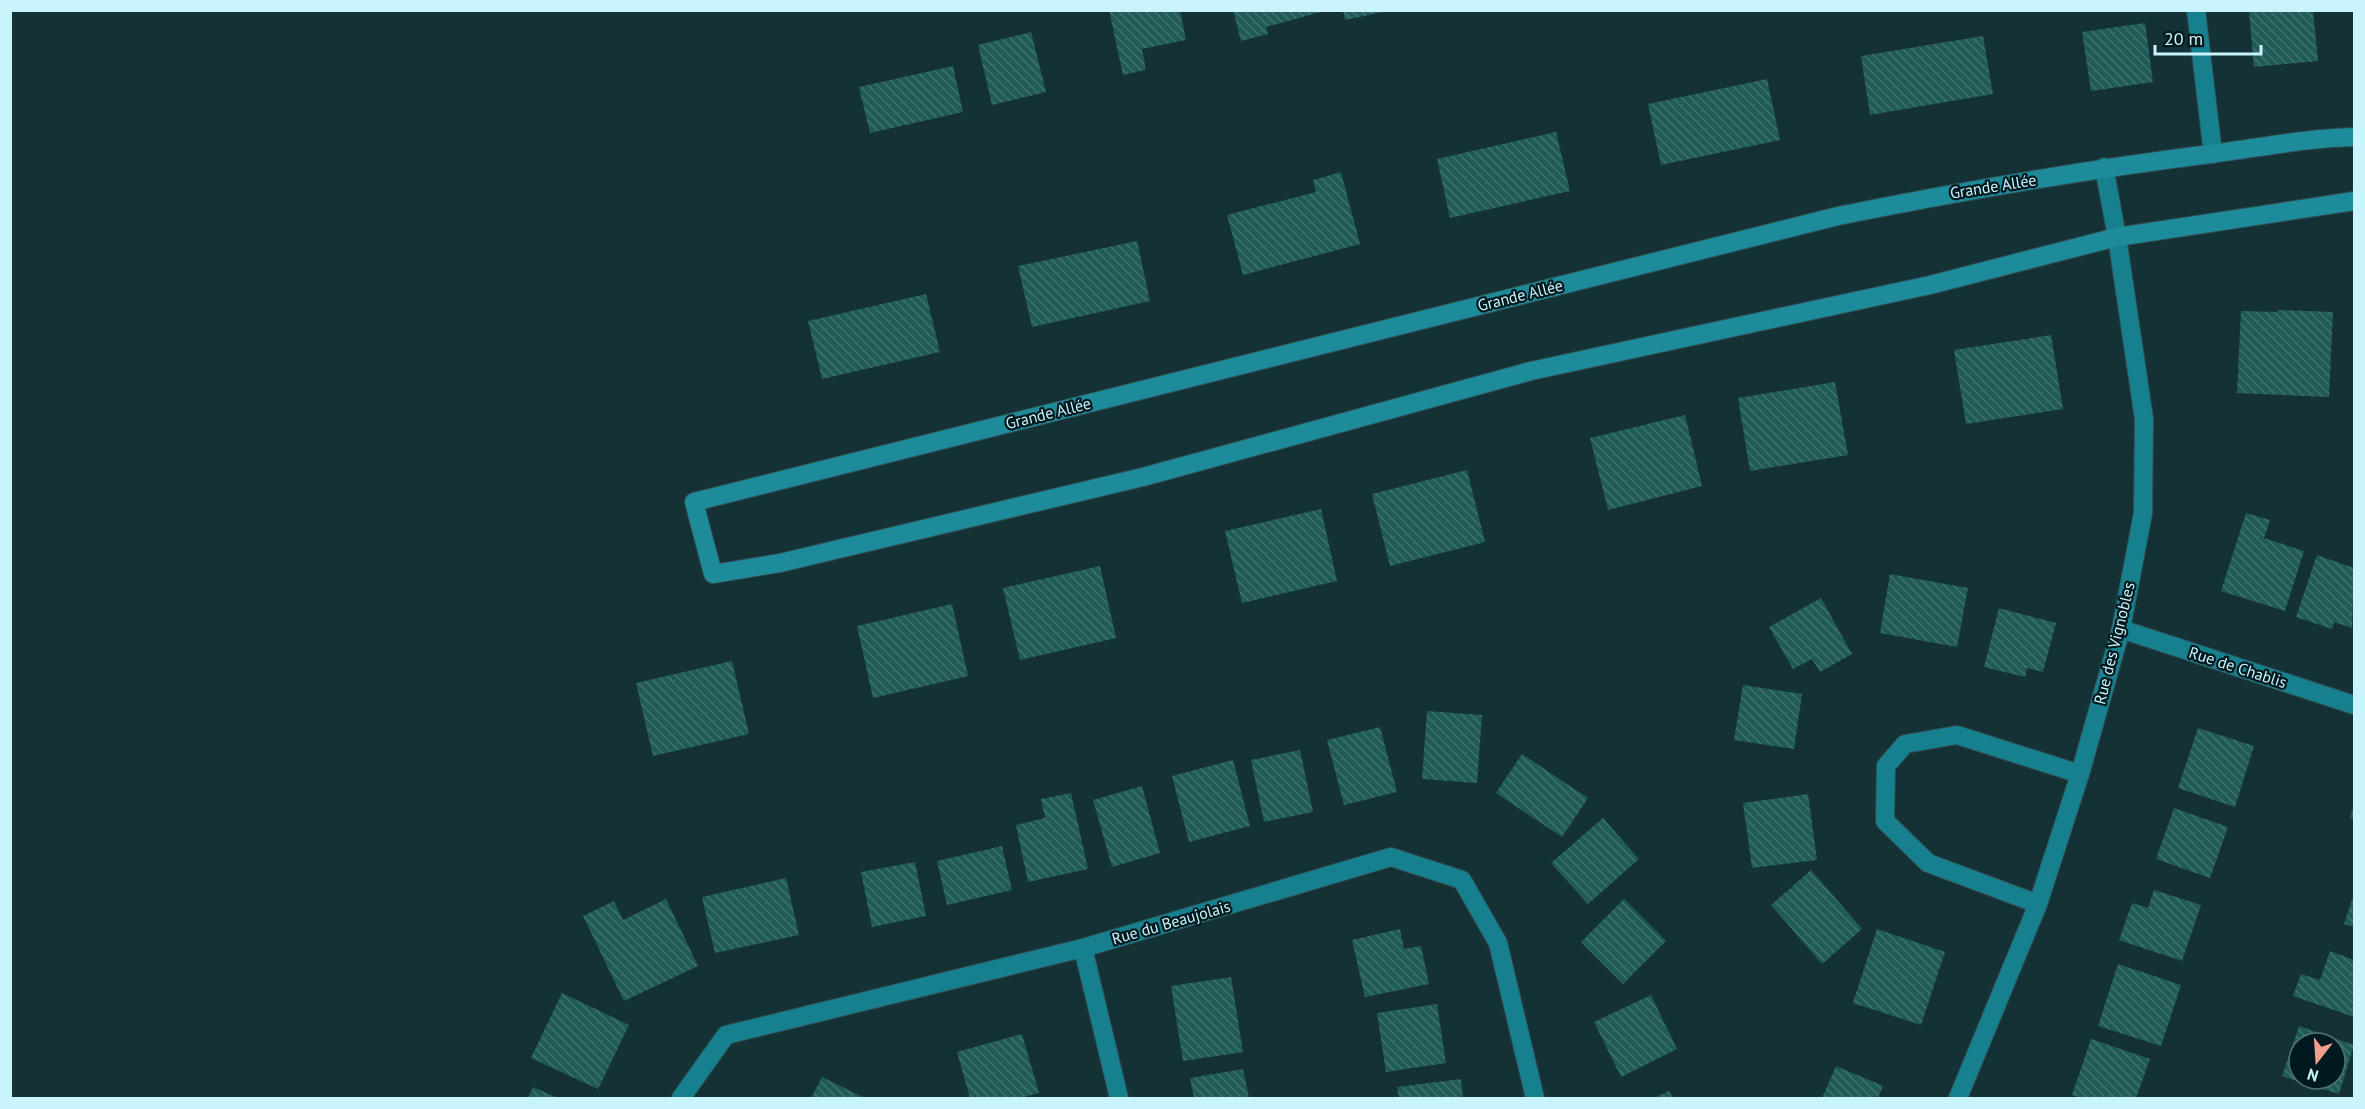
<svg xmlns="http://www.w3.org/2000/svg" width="2365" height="1109" font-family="'PT Sans',sans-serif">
  <defs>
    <pattern id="building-back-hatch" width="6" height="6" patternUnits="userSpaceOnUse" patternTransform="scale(1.5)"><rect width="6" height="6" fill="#205b57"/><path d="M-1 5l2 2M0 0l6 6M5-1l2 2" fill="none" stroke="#3f7370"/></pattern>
  </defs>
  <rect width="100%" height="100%" fill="#143136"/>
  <g fill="url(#building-back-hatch)" fill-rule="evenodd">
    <path d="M1109,10H1180L1186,40L1142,49L1146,70L1123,75Z"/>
    <path d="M1233,10H1324V11L1266,27L1268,34L1241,41Z"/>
    <path d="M1343,10H1383V12L1345,20Z"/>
    <path d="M2249,10H2313L2318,61L2254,67Z"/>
    <path d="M2145,23L2153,82L2091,91L2082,32Z"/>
    <path d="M1031,32L1046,92L992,105L978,45Z"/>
    <path d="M1983,36L1993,94L1870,115L1861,56Z"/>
    <path d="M953,66L963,112L870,133L859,87Z"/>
    <path d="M1767,79L1780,140L1661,165L1648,104Z"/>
    <path d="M1556,132L1570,191L1450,218L1437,159Z"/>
    <path d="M1341,172L1360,244L1243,275L1227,215L1316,192L1313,180Z"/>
    <path d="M1137,241L1150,301L1032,327L1018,266Z"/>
    <path d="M926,294L940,352L822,379L808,321Z"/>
    <path d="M2278,310L2333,312L2329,397L2237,393L2241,311L2277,312Z"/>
    <path d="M2051,335L2063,409L1966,424L1954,350Z"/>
    <path d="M1835,382L1848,455L1750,471L1738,398Z"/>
    <path d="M1685,415L1702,486L1608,510L1590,438Z"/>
    <path d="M1467,470L1485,542L1390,566L1372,494Z"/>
    <path d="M1321,509L1337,581L1242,603L1225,531Z"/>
    <path d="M2246,513L2270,520L2264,538L2304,551L2285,611L2221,591Z"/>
    <path d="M2317,555L2354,568L2352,628L2334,622L2332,629L2296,617Z"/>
    <path d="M1100,566L1116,638L1020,660L1003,588Z"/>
    <path d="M1890,574L1968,588L1957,647L1880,633Z"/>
    <path d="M1821,598L1852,654L1820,672L1812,659L1793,669L1769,627Z"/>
    <path d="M952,604L968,676L873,698L857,626Z"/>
    <path d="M1999,608L2056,623L2043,672L2027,668L2025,677L1984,667Z"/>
    <path d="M732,661L749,734L653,756L636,683Z"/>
    <path d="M1743,685L1802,694L1794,749L1734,740Z"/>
    <path d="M1427,711L1482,715L1477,783L1422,779Z"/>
    <path d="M1380,727L1397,792L1344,805L1327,740Z"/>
    <path d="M2198,728L2254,746L2235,807L2178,788Z"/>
    <path d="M1300,750L1313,812L1264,822L1251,760Z"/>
    <path d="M1522,754L1588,798L1562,837L1496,793Z"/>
    <path d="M1233,760L1250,826L1189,842L1172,776Z"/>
    <path d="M1142,786L1160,853L1112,867L1093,800Z"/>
    <path d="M1071,793L1088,869L1028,882L1016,825L1045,818L1041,799Z"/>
    <path d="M1808,794L1817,860L1752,868L1743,803Z"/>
    <path d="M2354,805V820L2350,818Z"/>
    <path d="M2174,808L2228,827L2210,878L2156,859Z"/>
    <path d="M1603,818L1639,859L1588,904L1551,863Z"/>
    <path d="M1002,846L1012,890L947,905L937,861Z"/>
    <path d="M915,862L926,916L872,927L861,872Z"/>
    <path d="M1811,870L1862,929L1822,964L1771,905Z"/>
    <path d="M786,878L799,935L715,953L702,897Z"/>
    <path d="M2154,890L2201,905L2182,961L2119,940L2132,903L2148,908Z"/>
    <path d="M2354,894V927L2344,924Z"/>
    <path d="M666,899L698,966L624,1001L583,916L614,901L623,920Z"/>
    <path d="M1624,899L1666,941L1623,984L1581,942Z"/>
    <path d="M1400,929L1404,949L1421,946L1429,984L1365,997L1352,940Z"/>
    <path d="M1877,929L1945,952L1921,1025L1853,1003Z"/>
    <path d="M2330,951L2354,960V1017L2293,996L2301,974L2320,980Z"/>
    <path d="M2118,964L2181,985L2161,1046L2098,1026Z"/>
    <path d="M1231,977L1243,1052L1183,1061L1171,986Z"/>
    <path d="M562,993L629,1025L598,1089L531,1058Z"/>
    <path d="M1651,995L1677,1049L1621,1077L1594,1022Z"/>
    <path d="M1437,1004L1446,1063L1386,1072L1377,1013Z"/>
    <path d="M2299,1026L2354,1045L2339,1094L2282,1076ZM2299,1043H2335V1079H2299Z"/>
    <path d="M1022,1034L1039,1093L1020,1098H970L957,1052Z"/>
    <path d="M2091,1039L2150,1059L2136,1098H2082L2072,1095Z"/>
    <path d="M1836,1066L1883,1086L1878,1098H1822Z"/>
    <path d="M1243,1069L1249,1098H1194L1190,1078Z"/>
    <path d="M822,1077L865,1098H811Z"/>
    <path d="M1461,1079L1463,1098H1399L1397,1087Z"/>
    <path d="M533,1087L558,1098H528Z"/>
    <path d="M1669,1091L1673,1098H1654Z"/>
  </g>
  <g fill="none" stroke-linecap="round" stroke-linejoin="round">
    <g stroke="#304e53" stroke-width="20">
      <path id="lane" d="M2196,10L2213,154"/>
    </g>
    <g stroke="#304e53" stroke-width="20">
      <g id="street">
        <path d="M2121,629L2354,705"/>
        <path d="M2038,904L1928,863L1885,821L1886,766L1905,744L1957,735L2080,774"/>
        <path d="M1083,948L1119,1098"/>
        <path d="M681,1098L726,1035L1083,948L1391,857L1462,880L1498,943L1535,1098"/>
        <path d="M1958,1098L2038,904L2080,774L2121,629L2143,513L2144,419L2117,237L2104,167"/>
      </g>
    </g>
    <g stroke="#304e53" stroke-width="20">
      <path id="secondary" d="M2354,137C2306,138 2259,148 2210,154C2085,170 1961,191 1838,216L694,502L713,574L780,563L1143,477L1531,371L1930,285L2117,237L2354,201"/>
    </g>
    <use href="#lane" stroke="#17808e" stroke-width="18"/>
    <use href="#street" stroke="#17808e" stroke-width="18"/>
    <use href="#secondary" stroke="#1d8b9a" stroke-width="18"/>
  </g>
  <g text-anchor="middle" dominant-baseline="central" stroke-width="4.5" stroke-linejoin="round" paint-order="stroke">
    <g font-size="16" fill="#c9f4fb" stroke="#00191e">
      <text transform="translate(1993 186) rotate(-9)">Grande Allée</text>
      <text transform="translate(1520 295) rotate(-14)">Grande Allée</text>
      <text transform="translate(1048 413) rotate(-14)">Grande Allée</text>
      <text transform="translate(2114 643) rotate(-76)">Rue des Vignobles</text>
      <text transform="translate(2238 667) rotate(18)">Rue de Chablis</text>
      <text transform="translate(1171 922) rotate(-16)">Rue du Beaujolais</text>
    </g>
  </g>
  <rect width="2365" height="1109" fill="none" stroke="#c9f4fb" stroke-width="24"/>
  <g transform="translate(2317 1061) rotate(197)"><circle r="28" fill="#00191e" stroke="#507176" stroke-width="1.5"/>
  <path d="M0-4.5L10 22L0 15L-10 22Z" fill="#f59d8f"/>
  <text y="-9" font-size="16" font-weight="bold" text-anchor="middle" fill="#c9f4fb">N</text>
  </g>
  <path d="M2155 45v9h106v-9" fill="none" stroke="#c9f4fb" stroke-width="3"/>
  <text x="2164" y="45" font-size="18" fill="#c9f4fb" stroke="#00191e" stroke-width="4.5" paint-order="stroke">20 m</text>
</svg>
